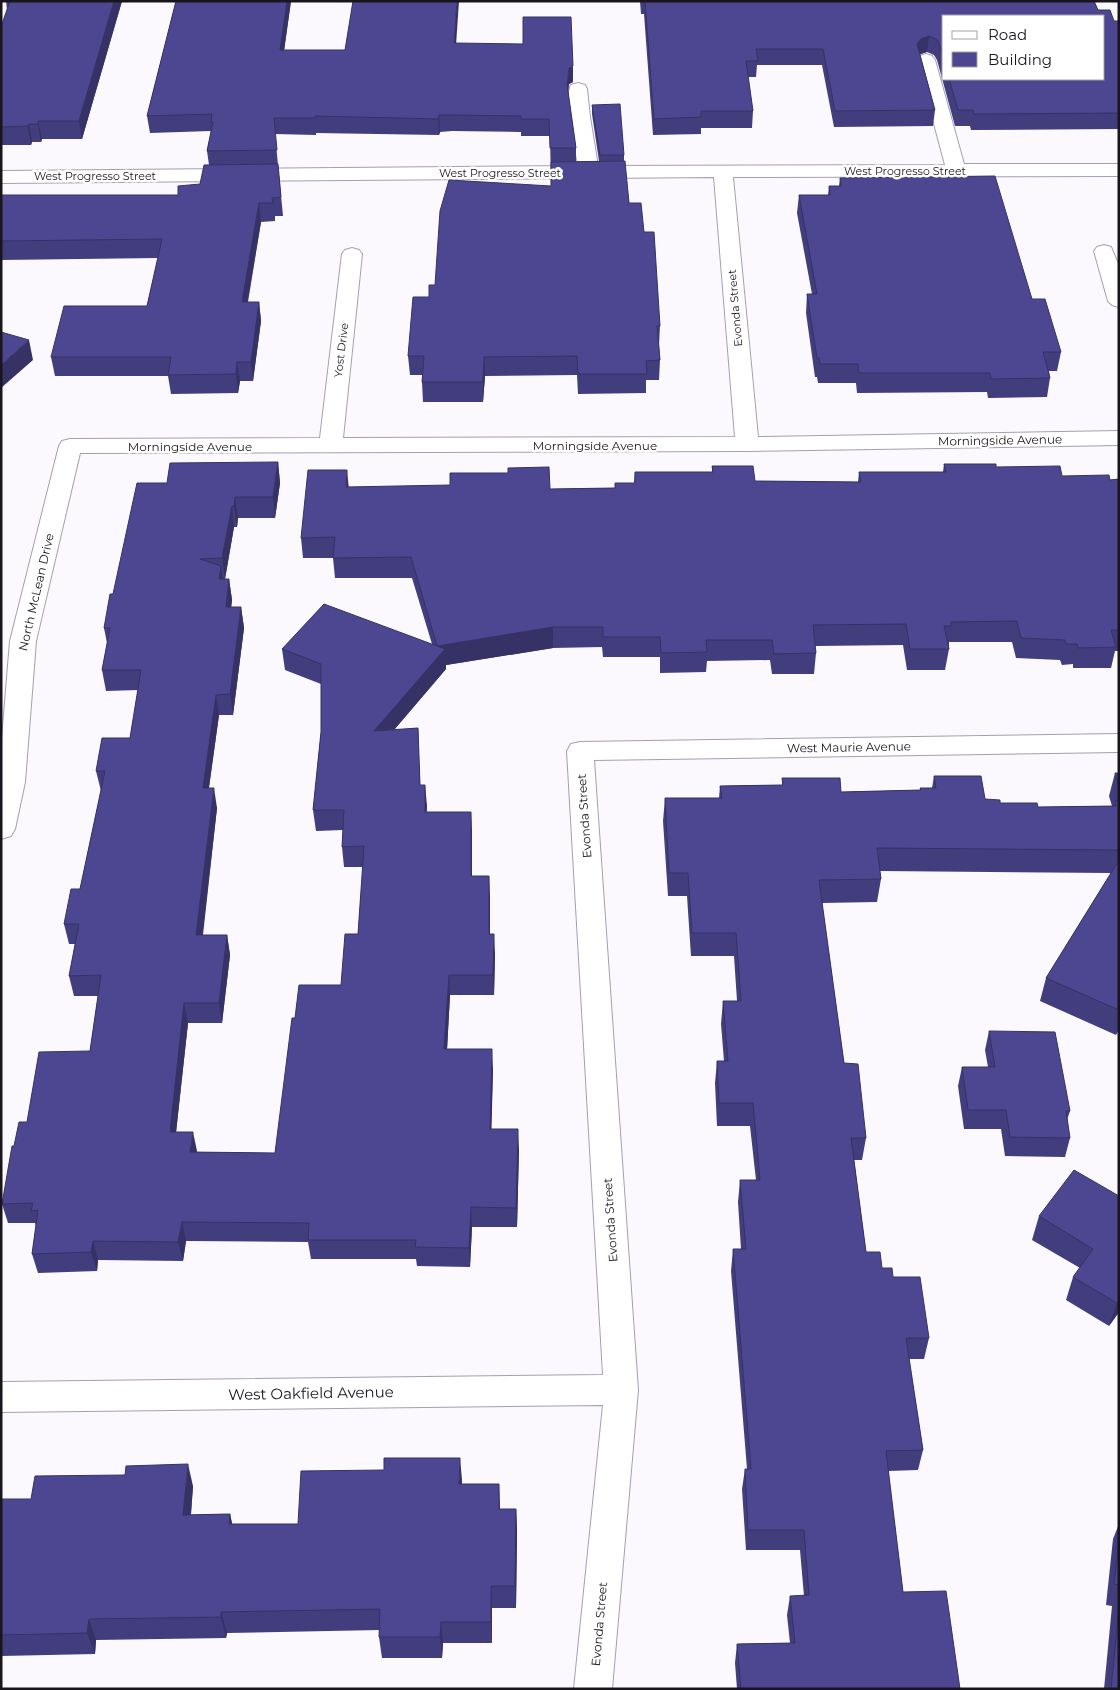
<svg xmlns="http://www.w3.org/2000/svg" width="1120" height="1690" font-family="Montserrat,sans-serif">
  <rect width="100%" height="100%" fill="#fbf9fd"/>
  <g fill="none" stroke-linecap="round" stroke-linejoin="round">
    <g stroke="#a79db0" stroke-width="2">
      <g id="minor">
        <path d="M926,54L932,56L935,60L964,164H1119V176L733,177L758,437L1119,431V445L747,451L80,453L36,641L25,782L15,829L11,836L1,839V751L10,641L59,446L62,441L70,439L320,438L342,254L345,250L352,248L359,250L362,254L343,438L735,437L714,177L1,183V171L578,166C576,151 564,96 571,85L578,83L585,85L587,89L590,117L598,166L945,165L917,60L920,56Z"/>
        <path d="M1104,245L1111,247L1119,266V307L1112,305L1108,301L1094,251L1097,247Z"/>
        <path d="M1119,734V752L594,760L638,1390L612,1689H574L603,1405L1,1412V1382L603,1375L567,751L571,744L580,742Z"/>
      </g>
    </g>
    <use href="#minor" fill="#fff" fill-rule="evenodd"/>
  </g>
  <g fill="#423d7d" fill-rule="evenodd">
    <path d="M6,1H122L82,139H42L41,142H32L31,145H1V27L7,10Z"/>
    <path d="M176,1H291L284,50H345L456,43L573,82L569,84L568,92L576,148V162L599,161L592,114V105L624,155V161L629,203L644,232L660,326L659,345L660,360L659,380H646V393L578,394L577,375L485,376L483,402H423L422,382V375H410L408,356L429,297L435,285L551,186L550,136H521V132L452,131L440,132L439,135L316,133V135L275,134L283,216H275V221L261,222L248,302H259L261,321L253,381H240L238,393L171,394L168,376H55L51,357L147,306L158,258L1,260V195H178L200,184L209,165L207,151L211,131L150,133L147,116Z"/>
    <path d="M640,1H1094L1098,10L1114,21H1119V129L971,130L970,126H955L937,60L934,55L927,52L920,54L935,110L933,126L834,127L822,65H757L756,77H748L753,111L752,128H701V134L653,135L644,14H641ZM944,16L1104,79H944Z"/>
    <path d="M840,178L1032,299L1061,352L1057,371H1049L1050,378L1047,397L988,398L987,392L857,393L856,383H818L817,377H815L806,313L807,294H812L797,213L799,195H828L829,186H839Z"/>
    <path d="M278,462L280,483L275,518H238L237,527H234L225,579H223H229L232,600L231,607H241L244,628L233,715H219L209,788L217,808L203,935H227L230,955L222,1023H188L176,1132L197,1152L275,1153L295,1018L341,985L358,934L363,867H344L342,847L343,830L316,831L313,810L321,732V684L285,670L282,649L432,644L412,578H335L333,558H303L301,538L348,487L550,489L615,488L634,483L635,472H712V466L755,481L858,482L859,472H943L944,464L996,467L1062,476L1110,480L1119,479V651H1115L1111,668H1073V664L1062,665L1060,660L1016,658L1012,642H949V649L945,670H907L903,645L815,646L816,653L814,674H772L770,660L707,661L706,672L660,673V657H603L602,647L553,648L446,665V669L394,730L418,728L420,785L427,806L426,812H471L472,876L490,896V934L495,954L494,995H450L447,1049L493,1069L491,1129L519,1149L517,1227H472L470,1267L417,1266L416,1259H311L308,1242L186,1241L183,1261L98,1260L97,1271L38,1273L32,1254L36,1226L35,1223H8L2,1204L14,1146L27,1122L90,1051L98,996H74L69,976L75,944H69L64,924L80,889L101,791L96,771L130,738L138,690L106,691L102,670L107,643L104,628L113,594L167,483Z"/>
    <path d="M1115,773H1119V1030L1116,1035L1040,1001L1046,978L1111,873L880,871L881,879L877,902L822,903L844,1063L866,1138L862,1160H854L866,1252L882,1268L893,1277L929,1338L924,1359H909L923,1450L918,1470L888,1471L903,1592L960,1689H737L735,1663L737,1644L790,1643L787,1615L790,1596H804L800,1550H746L742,1489L745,1469H747L731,1271L733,1249H741L738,1202L740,1180H756L750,1126H717L715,1083L717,1061H724L721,1024L723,1001H737L734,956H691L687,896H668L663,821L665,798H719L720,786L782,785V778L841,792L920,790V788H932L934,776L985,799L1000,803L1038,807L1112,806L1109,796Z"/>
    <path d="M989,1031L1070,1111L1067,1120L1070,1138L1065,1157L1005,1156L1001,1129H964L958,1086L962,1067H988L985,1050Z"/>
    <path d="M1119,1196V1312L1109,1326L1066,1300L1073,1277L1080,1268L1032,1240L1039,1216Z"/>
    <path d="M462,1480V1484L500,1509H516L517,1531L516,1608H492V1643H443L442,1658H382L379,1637V1630L227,1633L226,1638L96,1640L95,1654L1,1656V1499H31L193,1486L191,1515L230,1514L232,1524H298Z"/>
    <path d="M1119,1524V1689H1104L1112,1606L1106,1605L1113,1539Z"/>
  </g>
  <g fill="#363266">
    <path d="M114,1H122L82,139L79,121Z"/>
    <path d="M287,1H291L282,66L280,50Z"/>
    <path d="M457,1H459L455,60L454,43Z"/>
    <path d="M929,36L927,52L918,55L917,44L921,39Z"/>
    <path d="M573,66V82L569,84L567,100V84L569,68Z"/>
    <path d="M439,115L440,132L439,135L438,119Z"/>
    <path d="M38,121L42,139L41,142L38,124Z"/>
    <path d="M29,124L32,142L31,145L28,126Z"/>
    <path d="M259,203L261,222L244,321L242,302Z"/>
    <path d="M259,302L261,321L253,381L251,362Z"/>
    <path d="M29,340L33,360L1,388V365Z"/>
    <path d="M484,357L485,376L483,402V382Z"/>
    <path d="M237,362L240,381L238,393L236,374Z"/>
    <path d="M278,462L280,483L275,518L273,497Z"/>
    <path d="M347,470L349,490L346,487Z"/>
    <path d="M235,497L238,518L237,527L234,506Z"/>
    <path d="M232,506L234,527L225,579L222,558Z"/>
    <path d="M221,566L224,587L219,579Z"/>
    <path d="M229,579L232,600L229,628L226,607Z"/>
    <path d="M241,607L244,628L233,715L230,694Z"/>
    <path d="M553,627V648L446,665V669L376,751L374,731L437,646Z"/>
    <path d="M216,695L219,715L206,808L203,788Z"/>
    <path d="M425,785L427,806L426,833L425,812Z"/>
    <path d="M214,788L217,808L200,955L196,935Z"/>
    <path d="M471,812L472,832V896L471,876Z"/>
    <path d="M489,876L490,896V954L489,934Z"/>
    <path d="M494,934L495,954L494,995L493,975Z"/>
    <path d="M227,935L230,955L222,1023L219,1003Z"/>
    <path d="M449,975L450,995L446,1069L444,1049Z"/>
    <path d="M184,1003L188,1023L174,1151L170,1132Z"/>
    <path d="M492,1049L493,1069L491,1149L490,1129Z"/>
    <path d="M518,1129L519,1149L517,1227L516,1208Z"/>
    <path d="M193,1132L197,1151L194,1172L190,1152Z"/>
    <path d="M471,1207L472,1227L470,1267L469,1248Z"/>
    <path d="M182,1222L186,1241L183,1261L178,1242Z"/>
    <path d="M93,1241L98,1260L97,1271L91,1252Z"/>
    <path d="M1119,1301V1312L1109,1326L1117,1303Z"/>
    <path d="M460,1458L462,1480L461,1506L459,1484Z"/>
    <path d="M188,1464L193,1486L189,1537L183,1515Z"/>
    <path d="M499,1484L500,1506V1531L499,1509Z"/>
    <path d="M516,1509L517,1531L516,1608L515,1586Z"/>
    <path d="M230,1514L235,1536L229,1524Z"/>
    <path d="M491,1586L492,1608V1643L491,1622Z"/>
    <path d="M221,1612L227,1633L226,1638L221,1617Z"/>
    <path d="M89,1619L96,1640L95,1654L87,1633Z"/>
    <path d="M441,1622L443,1643L442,1658L440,1637Z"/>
  </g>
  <g fill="#4d4791" stroke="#363266">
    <path d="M10,1H114L79,121H38V124H29L28,126L1,127V27Z"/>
    <path d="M176,1H287L280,50H345L353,1H457L454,43L523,44V17H571L573,66L569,68L567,84L576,148H550L549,119H521V116L451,115H439L438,119L315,116V118H274L277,150L207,151L213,122H211L212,114L147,116Z"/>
    <path d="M645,1H1094L1098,10H1110L1114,21H1119V113L974,114L973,110H958L949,79H1104V16H944V60L939,43L936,39L929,36L921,39L917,44L935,110L835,111L823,49H756L758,61H746L753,111H701V117L654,119Z"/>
    <path d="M620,104L624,155H600L592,105Z"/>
    <path d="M625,161L629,203H641L644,232H654L660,326H657L660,360L646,361L647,374H578L577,356L484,357L483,382H422L424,356H408L413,297H429V285H435L440,211L449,180L551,186V162Z"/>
    <path d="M278,164L281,197L272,198L273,203H259L242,302H259L251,362H237L236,374L168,375L171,357H51L64,306H147L162,239L1,241V195H178V186L200,184L204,165Z"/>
    <path d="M995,176L1032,299H1045L1061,352H1043L1050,378L991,379L990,373H859L858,364H820L819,358H817L807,294H817L799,195H830L829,186H841L840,178Z"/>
    <path d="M1,332L29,340L1,365Z"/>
    <path d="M278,462L273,497H235L234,506H232L222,558L200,559L221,566L219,579H229L226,607H241L230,694L216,695L203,788H214L196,935H227L219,1003H184L170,1132H193L190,1152L275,1153L292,1018H295L299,985H341L345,934H358L364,846L342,847L344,810H313L321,732V664L282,649L324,604L437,646L411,557L333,558L335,537L301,538L308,470H347L346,487L450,485V473H508V468L549,467L550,489L615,488V483H635V472H713L712,466H753L755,481L861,482L859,472H946L944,464H996V467L1060,466L1062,476L1109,475L1110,480L1119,479V630H1111L1116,647L1078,648L1077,644H1066L1065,640L1021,638L1017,621L951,622V626H944L949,649H910L906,624L813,625L816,653L774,654L772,640H706L707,652L661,653L660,637H603V627H553L437,646L445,649L374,731L418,728L420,785H425V812H471V876H489V934H494L493,975H449L444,1049H492L490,1129H518L516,1208L471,1207L469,1248L415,1247L416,1240H308L309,1223L182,1222L178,1242L93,1241L91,1252L32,1254L38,1210L31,1211L33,1203L2,1204L12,1146H14L19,1122H27L39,1052L90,1051L101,975L69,976L79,924H64L71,889H80L105,771H96L102,738H130L141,670H102L110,628H104L110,594H113L137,483H167L170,463Z"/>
    <path d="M1115,773H1119V787Z"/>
    <path d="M934,776H981L985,799L1000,800V803H1037L1038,807L1116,806L1115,801H1119V850L877,848L881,879L819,880L844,1063L858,1064L866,1138H851L866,1252H880L882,1268H892L893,1277H920L929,1338H906L923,1450L886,1451L903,1592L946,1591L960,1689H741L737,1644L795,1643L790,1596L809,1595L804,1530H748L745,1469H751L733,1249H746L740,1180H760L753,1103H719L717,1061H728L723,1001H741L736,933H692L688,873H669L665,798H722L720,786L783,785L782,778H840L841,792L921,790L920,788H936Z"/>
    <path d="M1119,860V1010L1046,978Z"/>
    <path d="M989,1031L1055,1032L1070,1111H1066L1070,1138L1010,1137L1006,1110H968L962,1067H995Z"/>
    <path d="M1074,1170L1119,1196V1301L1117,1303L1073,1277L1093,1249L1039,1216Z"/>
    <path d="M384,1458H460L459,1484H499V1509H516L515,1586H491V1622H441L440,1637H379L380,1609L221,1612V1617L89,1619L87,1633L1,1635V1499H31L35,1476L125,1475L126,1466L188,1464L183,1515L230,1514L229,1524H298L301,1471L384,1470Z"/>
    <path d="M1119,1542V1585L1114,1584Z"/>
    <path d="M1119,1608V1689H1111Z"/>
  </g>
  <g text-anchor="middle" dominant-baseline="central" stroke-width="5" stroke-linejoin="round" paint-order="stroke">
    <g font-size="11" fill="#19151d" stroke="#fff">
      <text x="905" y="171">West Progresso Street</text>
      <text x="500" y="173">West Progresso Street</text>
      <text x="95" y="176">West Progresso Street</text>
      <text transform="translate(735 308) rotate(-95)">Evonda Street</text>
      <text transform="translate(341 350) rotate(-83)">Yost Drive</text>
    </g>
    <g font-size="12" fill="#19151d" stroke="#fff">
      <text transform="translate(1000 440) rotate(-1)">Morningside Avenue</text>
      <text x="595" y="445">Morningside Avenue</text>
      <text x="190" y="446">Morningside Avenue</text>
      <text transform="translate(36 592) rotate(-77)">North McLean Drive</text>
      <text transform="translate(849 747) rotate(-1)">West Maurie Avenue</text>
      <text transform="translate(584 816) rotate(-94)">Evonda Street</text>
      <text transform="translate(610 1220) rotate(-94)">Evonda Street</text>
      <text transform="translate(599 1624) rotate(-85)">Evonda Street</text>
    </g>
    <g font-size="15" fill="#19151d" stroke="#fff">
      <text transform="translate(311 1393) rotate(-1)">West Oakfield Avenue</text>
    </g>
  </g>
  <rect width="1120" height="1690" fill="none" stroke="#19151d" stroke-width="5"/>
  <rect x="942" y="15" width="162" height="65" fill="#ffffff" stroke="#a3a1a5"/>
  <rect x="952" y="31" width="25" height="8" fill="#ffffff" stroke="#a3a1a5"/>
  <text x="988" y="40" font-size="15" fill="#19151d">Road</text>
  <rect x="952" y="52" width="25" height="15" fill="#4d4791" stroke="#a3a1a5"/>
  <text x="988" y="65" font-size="15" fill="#19151d">Building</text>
</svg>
